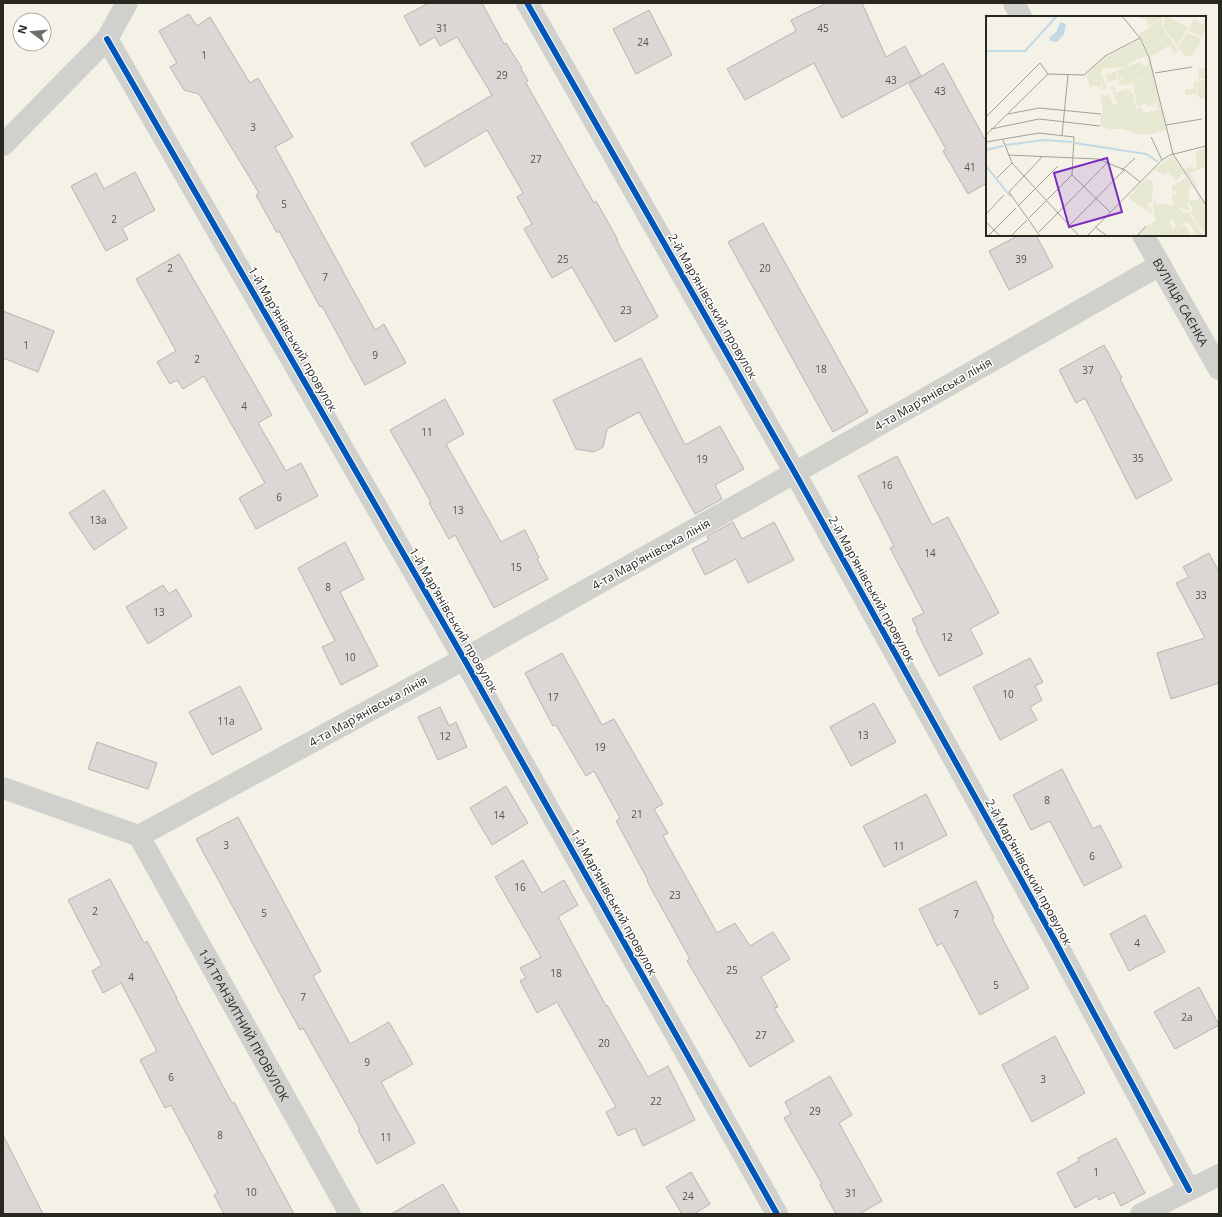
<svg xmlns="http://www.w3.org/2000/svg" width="1222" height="1217" font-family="'Open Sans',sans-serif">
  <rect width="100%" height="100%" fill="#f4f1e7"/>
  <g fill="#dcd6d5" stroke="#b8b4b2">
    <path d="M429,3H482L504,44L506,43L522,68L521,69L528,81L526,83L594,203L596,201L618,240L617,241L658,317L615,342L572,267L552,278L524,229L532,224L517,197L523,193L487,130L425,167L411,143L492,95L457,37L440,46L435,37L420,46L404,16Z"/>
    <path d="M827,3H862L886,57L905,46L921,76L842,118L814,63L745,100L727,69L796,31L791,20Z"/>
    <path d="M649,10L672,55L636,74L613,29Z"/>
    <path d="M189,14L197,26L210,17L250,83L258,78L293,137L275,147L375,330L384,324L406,363L365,385L322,306L320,307L279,231L277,233L256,195L259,193L199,94L184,90L170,67L177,63L159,31Z"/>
    <path d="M943,63L987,143V183L968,194L943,151L946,149L909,84Z"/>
    <path d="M135,172L155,210L122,228L128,239L106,251L71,186L96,173L104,189Z"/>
    <path d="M763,223L868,412L833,432L728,242Z"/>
    <path d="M1019,235H1036L1053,267L1009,290L989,251Z"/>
    <path d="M179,254L272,415L258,423L286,471L301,463L318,496L256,529L239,498L265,483L204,376L183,389L177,380L170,384L157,362L176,351L136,279Z"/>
    <path d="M3,311L54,331L38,372L3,358Z"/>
    <path d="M1104,345L1122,378L1120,379L1172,480L1136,499L1085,398L1076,403L1059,370Z"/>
    <path d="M641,358L685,445L720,426L744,469L715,485L722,499L695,514L639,412L607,429L603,447L594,452L576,449L553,400Z"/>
    <path d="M445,399L464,434L446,444L501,542L525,530L539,558L537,559L548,579L494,608L455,535L449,539L429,503L431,502L390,430Z"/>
    <path d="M897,456L932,525L948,517L999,613L970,629L983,654L939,676L916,630H918L912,619L924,613L890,548L894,546L858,476Z"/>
    <path d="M104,490L127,528L94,550L69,513Z"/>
    <path d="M733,522L742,539L774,522L794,560L748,583L736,559L705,575L692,549L709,540L707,536Z"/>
    <path d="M345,542L364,579L340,592L378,666L341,685L322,647L335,641L298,568Z"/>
    <path d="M1209,553L1219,572V683L1171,699L1157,653L1205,638L1176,583L1189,577L1183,567Z"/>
    <path d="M163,585L169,594L176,589L192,616L148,644L126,607Z"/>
    <path d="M562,653L602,725L614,719L663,804L654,809L668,833L663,836L717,933L735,923L750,946L773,932L790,959L761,977L778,1007L774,1008L794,1041L750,1067L687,961L690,959L647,881L648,880L616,821L620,818L594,771L586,776L556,725L553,726L525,673Z"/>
    <path d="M1030,658L1043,682L1035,686L1042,700L1030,707L1037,720L1000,740L973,687Z"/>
    <path d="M240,686L262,729L212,755L189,712Z"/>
    <path d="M874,703L896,742L851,766L830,727Z"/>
    <path d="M440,707L449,726L456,722L467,747L438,760L418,717Z"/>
    <path d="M97,742L157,763L148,789L88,769Z"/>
    <path d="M1062,769L1093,829L1100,825L1122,867L1084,886L1050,821L1031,830L1013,795Z"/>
    <path d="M506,786L528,823L492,845L470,808Z"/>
    <path d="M926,794L947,835L884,867L863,826Z"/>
    <path d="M238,817L321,971L313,976L350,1044L389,1022L413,1064L381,1082L415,1143L377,1164L358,1130L360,1129L303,1028L300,1030L196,839Z"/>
    <path d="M523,860L542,893L564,880L578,905L558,917L606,1006L607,1005L648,1077L668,1066L695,1120L643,1146L635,1128L618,1136L606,1112L616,1107L557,1002L537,1013L520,981L526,978L520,968L541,957L495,877Z"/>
    <path d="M110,879L144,943L147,941L177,998H176L232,1103L234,1102L294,1214H224L214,1195L218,1193L171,1105L165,1108L140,1060L157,1051L121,983L103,993L92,971L102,965L68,900Z"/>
    <path d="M976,881L994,918L992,919L1029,988L980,1015L942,943L937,946L919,909Z"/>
    <path d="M1145,915L1165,952L1129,971L1110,934Z"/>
    <path d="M1199,987L1219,1025L1175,1049L1154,1012Z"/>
    <path d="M1055,1036L1085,1093L1032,1122L1002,1065Z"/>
    <path d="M830,1076L852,1115L839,1123L882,1201L859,1214H836L820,1185L822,1184L784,1118L791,1114L785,1102Z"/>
    <path d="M3,1135L43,1214H3Z"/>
    <path d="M1116,1138L1145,1193L1121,1206L1114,1192L1099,1200L1097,1196L1075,1208L1057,1173L1079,1161L1078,1158Z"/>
    <path d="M691,1172L710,1204L694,1214H682L666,1187Z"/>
    <path d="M443,1184L460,1214H391Z"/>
  </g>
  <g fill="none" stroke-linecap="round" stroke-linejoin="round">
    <g stroke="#d0d0cd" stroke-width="22">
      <path d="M527,3L795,473L1055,941L1189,1190"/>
      <path d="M107,39L464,659L777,1214"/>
      <path d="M3,145L107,39L127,3"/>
      <path d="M3,788L139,836"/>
      <path d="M139,836L464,659L812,463L1160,265"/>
      <path id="s1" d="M139,836L350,1214"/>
      <path d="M1141,1214L1219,1175"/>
    </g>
    <g stroke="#d0d0cd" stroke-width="22">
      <path d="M1014,3L1021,17"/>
      <path id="s2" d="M1143,235L1219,369"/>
    </g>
    <g stroke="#fff" stroke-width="8">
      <g id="cycleway">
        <path d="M527,3L795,473L1055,941L1189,1190"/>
        <path d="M107,39L464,659L777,1214"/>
      </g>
    </g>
    <use href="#cycleway" stroke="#0057b8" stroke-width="6"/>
  </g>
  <g text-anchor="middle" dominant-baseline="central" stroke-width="3" stroke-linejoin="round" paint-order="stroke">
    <g font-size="10" fill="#55534d">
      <text x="442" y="28">31</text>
      <text x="823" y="28">45</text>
      <text x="643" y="42">24</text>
      <text x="204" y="55">1</text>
      <text x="502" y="75">29</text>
      <text x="891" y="80">43</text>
      <text x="940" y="91">43</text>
      <text x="253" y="127">3</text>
      <text x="536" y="159">27</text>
      <text x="970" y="167">41</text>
      <text x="284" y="204">5</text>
      <text x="114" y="219">2</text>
      <text x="563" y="259">25</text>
      <text x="1021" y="259">39</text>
      <text x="170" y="268">2</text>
      <text x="765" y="268">20</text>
      <text x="325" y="277">7</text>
      <text x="626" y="310">23</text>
      <text x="26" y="345">1</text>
      <text x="375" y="355">9</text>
      <text x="197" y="359">2</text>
      <text x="821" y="369">18</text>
      <text x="1088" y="370">37</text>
      <text x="244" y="406">4</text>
      <text x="427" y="432">11</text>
      <text x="1138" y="458">35</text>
      <text x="702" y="459">19</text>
      <text x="887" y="485">16</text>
      <text x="279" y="497">6</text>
      <text x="458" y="510">13</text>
      <text x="98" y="520">13а</text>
      <text x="930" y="553">14</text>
      <text x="516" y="567">15</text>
      <text x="328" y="587">8</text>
      <text x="1201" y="595">33</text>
      <text x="159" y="612">13</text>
      <text x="947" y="637">12</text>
      <text x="350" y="657">10</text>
      <text x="1008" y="694">10</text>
      <text x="553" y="697">17</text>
      <text x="226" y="721">11а</text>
      <text x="863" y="735">13</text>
      <text x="445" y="736">12</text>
      <text x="600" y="747">19</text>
      <text x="1047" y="800">8</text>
      <text x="637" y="814">21</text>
      <text x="499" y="815">14</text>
      <text x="226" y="845">3</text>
      <text x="899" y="846">11</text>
      <text x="1092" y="856">6</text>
      <text x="520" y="887">16</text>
      <text x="675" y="895">23</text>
      <text x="95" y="911">2</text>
      <text x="264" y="913">5</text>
      <text x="956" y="914">7</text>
      <text x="1137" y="943">4</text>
      <text x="732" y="970">25</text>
      <text x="556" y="973">18</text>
      <text x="131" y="977">4</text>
      <text x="996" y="985">5</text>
      <text x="303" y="997">7</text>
      <text x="1187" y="1017">2а</text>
      <text x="761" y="1035">27</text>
      <text x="604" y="1043">20</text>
      <text x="367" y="1062">9</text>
      <text x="171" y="1077">6</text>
      <text x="1043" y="1079">3</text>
      <text x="656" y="1101">22</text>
      <text x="815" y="1111">29</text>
      <text x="220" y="1135">8</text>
      <text x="386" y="1137">11</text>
      <text x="1096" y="1172">1</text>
      <text x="251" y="1192">10</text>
      <text x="851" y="1193">31</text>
      <text x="688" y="1196">24</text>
    </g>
    <g font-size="12" fill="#282720" stroke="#fff">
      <text stroke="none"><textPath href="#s2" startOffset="77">ВУЛИЦЯ САЄНКА</textPath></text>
      <text transform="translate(713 306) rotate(60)">2-й Марʼянівський провулок</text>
      <text transform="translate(293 339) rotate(60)">1-й Марʼянівський провулок</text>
      <text transform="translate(933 394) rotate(-30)">4-та Марʼянівська лінія</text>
      <text transform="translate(651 554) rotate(-29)">4-та Марʼянівська лінія</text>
      <text transform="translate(872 589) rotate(61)">2-й Марʼянівський провулок</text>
      <text transform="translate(454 620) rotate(60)">1-й Марʼянівський провулок</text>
      <text transform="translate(368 711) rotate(-29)">4-та Марʼянівська лінія</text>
      <text transform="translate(1029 872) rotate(61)">2-й Марʼянівський провулок</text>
      <text transform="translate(614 902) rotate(61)">1-й Марʼянівський провулок</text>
      <text stroke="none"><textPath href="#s1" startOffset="216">1-Й ТРАНЗИТНИЙ ПРОВУЛОК</textPath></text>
    </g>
  </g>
  <g transform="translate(986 16)">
    <rect width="220" height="220" fill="#f4f1e7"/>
    <path d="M156,0H179L163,10L160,5L161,2L154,3ZM180,0L202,11L191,29L177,11ZM176,3V11L193,36L188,38L184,29L165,40L167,47L153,18ZM208,3L217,9V5L220,7L217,21L202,15ZM201,17L216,23L205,41L198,39L192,31ZM153,24L162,40L149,44L139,51L116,53L115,76L119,80L123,78L127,89L131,88L126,75L130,77L124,71H129L130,77L140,73L146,77L133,82L147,77L149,87L139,81L148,88L154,96L151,90L157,93V96L154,98L176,93L180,114L165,118H151L137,113H123L115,110L114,99H117L114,71L106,70L105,74L100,60L114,44ZM162,42L168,58L136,70L133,67L132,65L138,63L135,59V63L132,64V54L155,46L157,50L162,49ZM213,52H220V63H212ZM131,55V63L122,66L120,60L117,62L121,72L117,74L116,64V61L117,60ZM167,59L175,91L172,93L170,85L168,89L161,90L160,87L156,88V91L151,89L147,67ZM220,64V82L215,83L213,80L211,82L212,65ZM208,65H211L210,78L199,79V73H208ZM220,132V151L204,157L212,170L210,171L198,153L207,150L208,153L211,151L210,135ZM186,140L200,160L196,158L191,165L182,156L177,159L168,153ZM200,161L209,174L205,170L202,173L203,176L200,174L204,180L202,183L204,185L213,184L211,177L220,190V220L205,198L204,195H208L203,187L201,188L204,194L191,191L198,197L202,196L218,220H211L202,206L199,207L203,204L192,211L185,203L183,206L188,215L189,210L192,211H194L199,209L205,220H153L160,211L161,213V210L170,205L167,192V185H171L169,192L171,188L189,189L186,185V179L192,177L188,174L186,178V170ZM161,162L167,166L166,186L161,188V191L166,192V198L142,182Z" fill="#e7e8d1"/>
    <path d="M74,6L80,8L78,18L71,26L64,25L63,22L71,15Z" fill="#c2d9e6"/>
    <path fill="none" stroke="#c2d9e6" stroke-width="2" d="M0,35H39L71,0M89,127L160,138L172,146M20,129L58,124L86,126M0,134L17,130M0,150L24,180"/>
    <path fill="none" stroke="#a2a097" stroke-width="1" d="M136,0L154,22L163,41L187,138L220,189M169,57L206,51M62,58L98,59L119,40L154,22M22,98L53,92L115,98M0,101L54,47L62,58M180,109L216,103M5,113L53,103L114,110M0,119L62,58M76,119L82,59M165,121L176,144M17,124L26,147L93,220M0,126L53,117L88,121L86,159M22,139L112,143L139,154L154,166M136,154L149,142M86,159L124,196M11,162L26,147M33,189L72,150M0,198L18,179M43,202L86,159M0,206L14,220M84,209L138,154M109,211L121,220M53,216L121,147M2,220L30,192M25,220L41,204M54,220L23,176L56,141M101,220L176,144L184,139L220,130M151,220L160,210"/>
    <path fill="#7b2cbf" fill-opacity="0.15" stroke="#7b2cbf" stroke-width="2" d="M121,142L136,196L83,211L68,157Z"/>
    <rect width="220" height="220" fill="none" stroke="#282720" stroke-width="2"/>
  </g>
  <rect width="1222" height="1217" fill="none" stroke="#282720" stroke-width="8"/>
  <g transform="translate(32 32) rotate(286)"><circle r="19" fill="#ffffff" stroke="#a9a9a6"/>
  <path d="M0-3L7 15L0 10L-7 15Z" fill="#6f6e66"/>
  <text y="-6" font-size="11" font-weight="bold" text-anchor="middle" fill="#282720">N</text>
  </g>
</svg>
